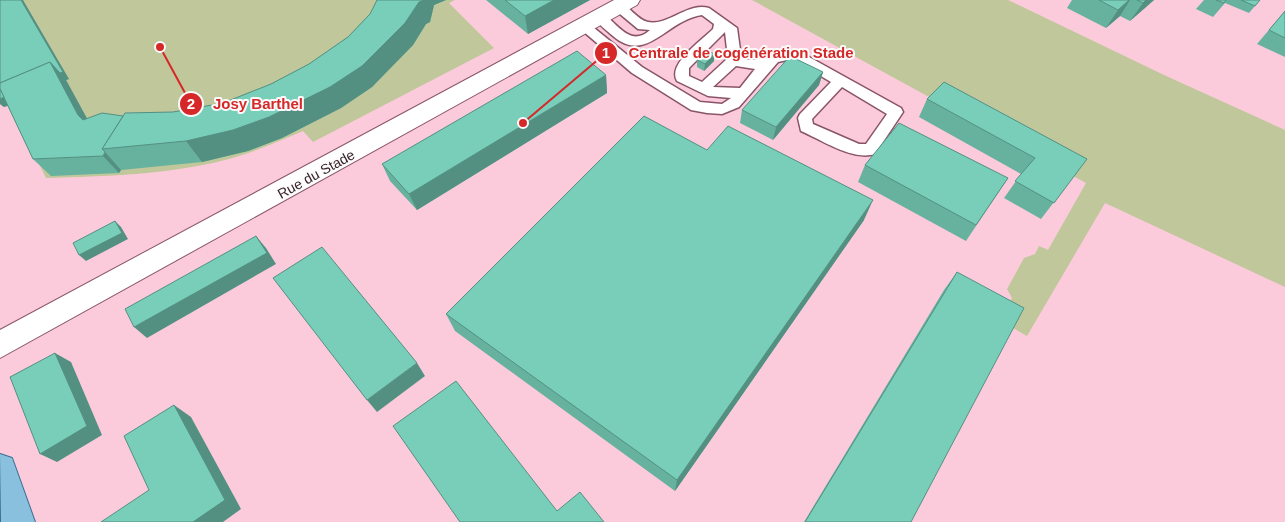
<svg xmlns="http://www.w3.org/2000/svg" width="1285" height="522" font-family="Arial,sans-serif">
  <rect width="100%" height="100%" fill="#fccbdb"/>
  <g fill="#bfc79b">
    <path d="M0,0H455L449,3L494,48L313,142L303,131C277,142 252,153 225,160C166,175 106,176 46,178L0,85Z"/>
    <path d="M752,0H1008L1164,75L1285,130V287L1105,203L1027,336L999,320L1012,298L1007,289L1024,258L1035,254L1039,246L1048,250L1086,183Z"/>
  </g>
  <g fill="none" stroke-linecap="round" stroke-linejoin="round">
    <g stroke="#895468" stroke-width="3">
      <path id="lane" d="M618,2C629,5 637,20 648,22C669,26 687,2 709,8L737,28L741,57C757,68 778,45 800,52L901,108L903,112L875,154C852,161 822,140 801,131L798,118L800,114L831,82L792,59L778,62L739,107L722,114L707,113L691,110L632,73L577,26L578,23H588L642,67L700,102L722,104L731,98L708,96L677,81C667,64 701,41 713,29L714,24L702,15C666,20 647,65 613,36C606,30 598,24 594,17L600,13L604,14C619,26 631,47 650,30L638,29L614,9L612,6L614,3ZM725,32L728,58L702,82L689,76V68ZM736,66L755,69L740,88L713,87ZM842,87L887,114L866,144H859L813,124L812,119Z"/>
    </g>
    <g stroke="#895468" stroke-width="2">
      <path id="street" d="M614,0H640L637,5L0,358V330Z"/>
    </g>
    <g stroke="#396d91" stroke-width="2">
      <path id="primary" d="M0,454L12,458L35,522H1Z"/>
    </g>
    <use href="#lane" fill="#fff" fill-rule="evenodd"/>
    <use href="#street" fill="#fff" fill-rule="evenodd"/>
    <use href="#primary" fill="#88c0de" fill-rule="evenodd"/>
  </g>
  <g fill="#67b19f">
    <path d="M0,0L69,79L66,80L87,119L173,112L223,103L271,84L309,64L348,37L370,14L377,0H446L434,5L430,22L426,24L413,45L372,87L341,108L282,138L248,151L202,162L121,170L119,173L51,176L33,159L8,106L4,107L0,104Z"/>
    <path d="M486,0H590L528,34Z"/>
    <path d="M1072,0H1154L1130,21L1120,16L1106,28L1067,8Z"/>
    <path d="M1204,0H1260L1249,13L1225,3L1213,17L1196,9Z"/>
    <path d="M1285,11V57L1257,44Z"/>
    <path d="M714,54V61L704,71L697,67V60Z"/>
    <path d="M823,72L819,85L773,140L740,123L742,110Z"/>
    <path d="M606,75L607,93L417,210L390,181L382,164Z"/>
    <path d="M927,99L1087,159L1041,219L1004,198L1021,174L919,117Z"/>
    <path d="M707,150L864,220L675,491L455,331L446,314Z"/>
    <path d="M865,165L1008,178L966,241L858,182Z"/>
    <path d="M957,272L911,522H804L944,290Z"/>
  </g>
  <g fill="#549082">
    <path d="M21,0H23L69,79L66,80L95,133L78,115L61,83L4,107L0,104V99L50,62Z"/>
    <path d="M424,0H446L434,5L430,22L426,24L413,45L372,87L341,108L282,138L248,151L202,162L186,141L419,2Z"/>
    <path d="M554,0H590L528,34L525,16Z"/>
    <path d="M1129,0H1130L1120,16L1106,28L1118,10Z"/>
    <path d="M1146,0H1154L1130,21L1143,3Z"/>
    <path d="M714,54V61L704,71L705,64Z"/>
    <path d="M823,72L819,85L773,140L776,127Z"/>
    <path d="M606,75L607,93L417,210L409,194Z"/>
    <path d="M105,152L121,170L119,173L103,156Z"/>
    <path d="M873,200L864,220L675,491L677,480Z"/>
    <path d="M115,221L121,227L128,239L86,261L79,255Z"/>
    <path d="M256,236L266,248L276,264L147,338L134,327Z"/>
    <path d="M55,353L71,362L102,435L57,462L40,454Z"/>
    <path d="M417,363L425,376L377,412L367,400Z"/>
    <path d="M174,405L191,417L241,509L223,522H193Z"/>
  </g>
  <g fill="#78ceb9" stroke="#549082">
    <path d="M0,0H21L63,72L60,73L50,62L0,83Z"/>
    <path d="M377,0H424L419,2L405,23L362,66L330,87L269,117L233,130L186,141L102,149L125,113L173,112L223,103L271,84L309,64L348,37L370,14Z"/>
    <path d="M505,0H554L525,16Z"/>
    <path d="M1099,0H1129L1118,10Z"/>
    <path d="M1137,0H1146L1143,3Z"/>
    <path d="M1216,0H1226L1224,3Z"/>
    <path d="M1241,0H1260L1255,6Z"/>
    <path d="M1285,11V38L1269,30Z"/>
    <path d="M707,50L714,54L705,64L697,60Z"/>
    <path d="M577,51L606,75L409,194L382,164Z"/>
    <path d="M790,56L823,72L776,127L742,110Z"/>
    <path d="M50,62L78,115L83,120L102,113L123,116L102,149L105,152L103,156L33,159L0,89V83Z"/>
    <path d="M944,82L1087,159L1054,203L1015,181L1035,158L927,99Z"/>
    <path d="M0,89L4,97L0,99Z"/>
    <path d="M644,116L707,150L728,126L873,200L677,480L446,314Z"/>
    <path d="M899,123L1008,178L976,225L865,165Z"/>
    <path d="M115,221L122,233L79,255L73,243Z"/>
    <path d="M256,236L267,253L134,327L125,309Z"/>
    <path d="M322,247L417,363L367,400L273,278Z"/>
    <path d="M957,272L1024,308L911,522H805Z"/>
    <path d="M55,353L87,426L40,454L10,377Z"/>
    <path d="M456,381L557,511L580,492L604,522H460L393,426Z"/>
    <path d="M174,405L225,500L193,522H101L149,490L124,436Z"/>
  </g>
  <g text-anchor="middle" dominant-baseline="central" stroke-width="4" stroke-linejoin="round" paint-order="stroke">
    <g font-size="14" fill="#38222a" stroke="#fbfbfb">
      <text transform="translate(316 174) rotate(-29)">Rue du Stade</text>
    </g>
  </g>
  <path fill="none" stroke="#d62828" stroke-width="2" d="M523 123L606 53M160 47L191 104"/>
  <g fill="#d62828" stroke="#fbfbfb" stroke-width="2">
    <circle cx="523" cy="123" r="5"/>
    <circle cx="160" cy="47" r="5"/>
    <circle cx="606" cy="53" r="12"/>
    <circle cx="191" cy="104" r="12"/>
  </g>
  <g font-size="15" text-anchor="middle" font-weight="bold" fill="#fff">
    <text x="606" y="58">1</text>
    <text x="191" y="109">2</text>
  </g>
  <g font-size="15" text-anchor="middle" font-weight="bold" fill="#d62828" stroke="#fbfbfb" stroke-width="4" stroke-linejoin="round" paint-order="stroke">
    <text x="741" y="58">Centrale de cogénération Stade</text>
    <text x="258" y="109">Josy Barthel</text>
  </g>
</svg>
